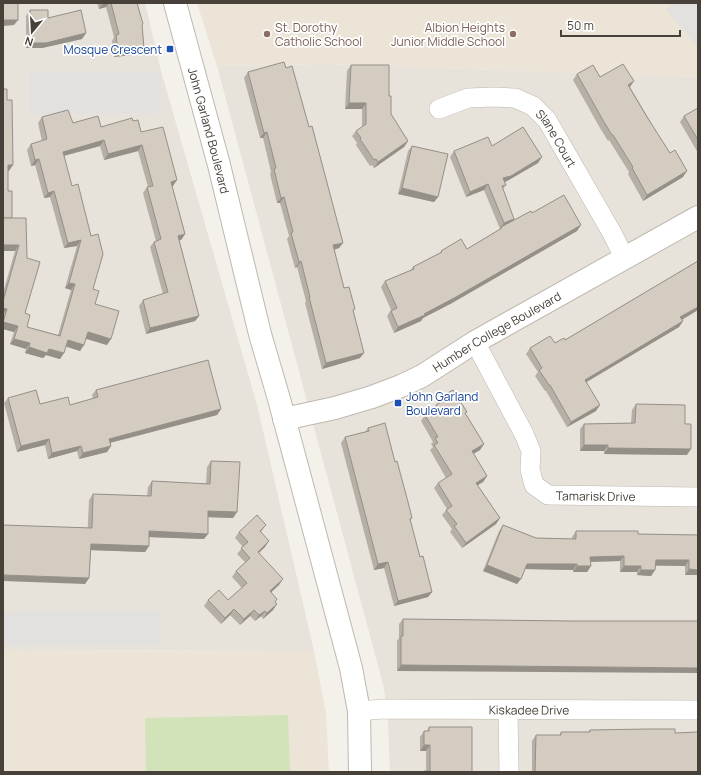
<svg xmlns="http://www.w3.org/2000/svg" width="701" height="775" font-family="Manrope,sans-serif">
  <rect width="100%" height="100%" fill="#f4f1eb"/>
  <g fill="#e7e2da">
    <path d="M3,3H145L161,71L257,405L314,651L3,650Z"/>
    <path d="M327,64L698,77V772H390L388,721L384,688L217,66Z"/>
  </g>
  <g fill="#ebe4d7">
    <path d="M197,3H698V77L327,64L217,66Z"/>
    <path d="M3,650L314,651L326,713L329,772H3Z"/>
  </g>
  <path fill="#d2e3b9" d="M288,715L290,772H146L145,718Z"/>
  <g fill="#e3e1df">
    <path d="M673,3H698V48L666,9Z"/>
    <path d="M30,72H161V113L30,114Z"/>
    <path d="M160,611V645L3,646V612Z"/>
  </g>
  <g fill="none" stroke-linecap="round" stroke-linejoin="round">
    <g stroke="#beb8ae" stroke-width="20">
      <g id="minor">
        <path id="s1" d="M439,109L468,98L494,97L515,98L533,106L547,120L612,233L625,259"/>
        <path id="s2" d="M475,342L524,434L531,451L530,469L534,485L548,495L698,497"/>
        <path d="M508,710L509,772"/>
        <path id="s3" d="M359,711L383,709L698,710"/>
      </g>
    </g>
    <g stroke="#beb8ae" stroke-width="24">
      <g id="tertiary">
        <path id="s4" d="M175,3L219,165L260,334L279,399L351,668L359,711L360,772"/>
        <path id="s5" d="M284,419L335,408L372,397L401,386L422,376L475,342L698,217"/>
      </g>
    </g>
    <use href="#minor" stroke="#fff" stroke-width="19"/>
    <use href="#tertiary" stroke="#fff" stroke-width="22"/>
  </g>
  <g fill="#b6afa6">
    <path d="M97,3H137L142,27L144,48L140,54L114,57L112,41L114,37L106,7L99,9Z"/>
    <path d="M30,10L48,18L86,33L82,39L42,48H26V16Z"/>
    <path d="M351,65L389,96L391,114L408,141L404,147L374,168L372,165L370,166L356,145L357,143L352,136L356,131L362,127V109H345L347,71Z"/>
    <path d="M286,68L309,127L343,243L339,248L334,250L344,288L353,312L360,358L322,369L305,303L306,301L297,267L295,268L287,239L289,236L280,203H277L270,174L271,172L263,138H260L244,78L248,72Z"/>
    <path d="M577,74L600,77L630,87L683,177L643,201L628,174L629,172L609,140L608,141L600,128L573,80Z"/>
    <path d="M3,89L9,171H8V191L12,218H26L25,313L27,327L58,335L71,290L65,288L77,246L64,248L50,197L44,198L35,165L31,166L27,150L31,144L42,141L38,123L42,117L73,123L101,127L133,121L141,132L173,186H172L185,234L181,240H179L199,316L195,321L146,334L139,306L143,300L163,294L150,247L154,242L156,241L143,193L147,187H148L138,151L104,160L100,146L64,156L93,289L95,304L107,345L86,339L80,351L66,346L60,359L46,355L43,358L25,353L26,349L10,344L14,332L3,329V293L15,251H3Z"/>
    <path d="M698,108V153L680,122L684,116Z"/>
    <path d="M412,146L438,197L434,202L398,194L408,151Z"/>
    <path d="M492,146L538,163L505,182L506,185L503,189L513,220L532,213L577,231L452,303L423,318L421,321L394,333L387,316L391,310L381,287L385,281L411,270L413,267L440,253L441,251L467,249L500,229L484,190L466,197L450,157L454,151Z"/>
    <path d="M698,261V310L682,320L683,321L679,327L587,382L596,411L567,427L546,391H545L535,376L538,372L526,354L530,348L555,343L565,340Z"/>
    <path d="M96,390L221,409L217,415L110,443L111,446L107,452L79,459L77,451L48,459L45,445L17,452L4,403L8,398L40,404L70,405L93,399L92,395Z"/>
    <path d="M442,396L467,412L465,414L484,444L480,450L473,454L487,476L483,482L477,485L500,518L496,524L462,548L450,532L452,529L442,515L447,509L434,488L438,483L446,478L430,450L433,447L431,444L433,442L421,421L425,415L432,410L436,405L439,403L438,402Z"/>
    <path d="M636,404L685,424L687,455L604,454V451H580V429L584,424L631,423L632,410Z"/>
    <path d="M368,428L395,462L412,518L410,521L420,557L432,592L428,597L394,606L384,568L374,570L341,443L345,437L365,432Z"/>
    <path d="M211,461L237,512L233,518L208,517L204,539L149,537V546L145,552L91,550L89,578L85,584L89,500L93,494L147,496L148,487L152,481L206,484L207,467Z"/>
    <path d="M266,525L261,532L265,547L259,553L279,585L271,592L275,602L277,604L273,610L263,619L261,616L255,621L250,616L240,625L230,615L221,624L204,606L208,600H228L242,588L232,577L236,571L245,562L237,554L243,547L235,538L239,532Z"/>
    <path d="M503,525L536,538L572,539V537L576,531L638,534L698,535V575H685V566H655V570L651,576L637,575V572H620V561L590,562L591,566L587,572H573V570L525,569L521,579L517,584L483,571L499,531Z"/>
    <path d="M403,619L571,621L397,671V641L399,638V624Z"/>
    <path d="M429,727L472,772H424V771H426V751H420V737L424,731H427Z"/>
    <path d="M590,730L675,733L698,772H532V741L536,735H560L561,732H588Z"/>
  </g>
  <g fill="#948f87">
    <path d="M103,3H109L106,7L99,9Z"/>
    <path d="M3,20H18L14,25L3,26Z"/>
    <path d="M86,33L82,39L42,48H26L30,43Z"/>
    <path d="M144,48L140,54L114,57L118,51Z"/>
    <path d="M634,81L630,87L628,85Z"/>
    <path d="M349,103H366L362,109H345Z"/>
    <path d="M267,132L263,138H260L264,133Z"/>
    <path d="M104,140L100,146L59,157L63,152Z"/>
    <path d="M408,141L404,147L374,168L378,162Z"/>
    <path d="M142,145L138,151L104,160L108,154Z"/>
    <path d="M542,157L538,163L507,181L499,184L503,178Z"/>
    <path d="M39,159L35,165L31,166L35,160Z"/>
    <path d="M8,165H13L9,171H4Z"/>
    <path d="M687,171L683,177L643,201L647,195Z"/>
    <path d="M177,180L173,186L167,188L171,182Z"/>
    <path d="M488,184L484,190L466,197L470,192Z"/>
    <path d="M402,188L438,197L434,202L398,194Z"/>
    <path d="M54,191L50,197L44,198L48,193Z"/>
    <path d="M284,197L280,203H277L281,198Z"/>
    <path d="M514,219L510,225L501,227L504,223Z"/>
    <path d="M581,225L577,231L452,303L423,318L421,321L394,333L398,327L424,314Z"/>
    <path d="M185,234L181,240L174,242L178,236Z"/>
    <path d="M81,240L77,246L64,248L68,243Z"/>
    <path d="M343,243L339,248L329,251L333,245Z"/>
    <path d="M3,245H19L15,251H3Z"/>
    <path d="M301,261L297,267L295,268L299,262Z"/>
    <path d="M69,283L75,284L71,290L65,288Z"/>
    <path d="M698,307V310L676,323L680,317Z"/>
    <path d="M3,308L7,309L3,314Z"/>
    <path d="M199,316L195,321L146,334L150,328Z"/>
    <path d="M683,321L679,327L581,385L585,380Z"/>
    <path d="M3,322L18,326L14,332L3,329Z"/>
    <path d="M88,332L111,339L107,345L84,338Z"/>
    <path d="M14,339L30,343L26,349L10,344Z"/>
    <path d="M68,340L84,345L80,351L64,346Z"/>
    <path d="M29,347L49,349L64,353L60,359L46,355L43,358L25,353Z"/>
    <path d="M364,353L360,358L322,369L326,363Z"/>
    <path d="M600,405L596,411L567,427L571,422Z"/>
    <path d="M221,409L217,415L105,444L109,439Z"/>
    <path d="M49,439L45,445L17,452L21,446Z"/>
    <path d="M484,444L480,450L468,457L472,451Z"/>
    <path d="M584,445H608L604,451H580Z"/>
    <path d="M81,446L77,451L48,459L52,453Z"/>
    <path d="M111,446L107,452L79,459L83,453Z"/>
    <path d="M608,448L691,449L687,455L604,454Z"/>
    <path d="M487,476L483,482L472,489L476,483Z"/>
    <path d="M208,511L237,512L233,518L204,517Z"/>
    <path d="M500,518L496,524L462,548L466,543Z"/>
    <path d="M149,531L208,534L204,539L145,537Z"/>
    <path d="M269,541L265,547L254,557L258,552Z"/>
    <path d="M91,544L149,546L145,552L87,550Z"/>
    <path d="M624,556L620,561L586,562L590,557Z"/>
    <path d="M656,560H689L685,566L652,565Z"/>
    <path d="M388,562L384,568L374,570L378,564Z"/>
    <path d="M527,564H577L573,570L523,569Z"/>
    <path d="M487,565L521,579L517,584L483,571Z"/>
    <path d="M577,566H591L587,572H573Z"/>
    <path d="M624,566H641L637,572H620Z"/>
    <path d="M689,569L698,570V575H685Z"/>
    <path d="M641,570H655L651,576L637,575Z"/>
    <path d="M3,575L89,578L85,584L3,581Z"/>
    <path d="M283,579L279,585L266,597L270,591Z"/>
    <path d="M432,592L428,597L394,606L398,601Z"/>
    <path d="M277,604L273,610L263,619L267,613Z"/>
    <path d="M234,609L230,615L221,624L225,618Z"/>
    <path d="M254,610L250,616L240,625L244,619Z"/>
    <path d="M265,611L261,616L255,621L259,615Z"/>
    <path d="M401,665L698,668V673L397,671Z"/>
    <path d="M424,745H430L426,751H420Z"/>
  </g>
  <g fill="#d4ccc1" stroke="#948f87">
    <rect x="3" y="3" width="15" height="17"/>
    <path d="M111,3H137L143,24L142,25L144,48L118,51L116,35L119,34Z"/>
    <path d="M30,10H48V18L81,10L86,33L46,43H30Z"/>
    <path d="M284,62L286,68L292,66L309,127L312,126L343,243L333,245L344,288L349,287L355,309L353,310L364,353L326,363L309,297H310L301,261L299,262L291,233L293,232L284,197L281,198L274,169L276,168L267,132L264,133L248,72Z"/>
    <path d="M623,64L634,81L628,85L647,117L670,153L675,150L687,171L647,195L632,168L633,167L613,135H612L604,122L577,74L593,65L600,77Z"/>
    <path d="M351,65H389V96H391V114L408,141L378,162L376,159L374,160L360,139L361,138L356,131L366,124V103H349Z"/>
    <path d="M3,89H7V100H12L13,165H8V191H12V218H3Z"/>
    <path d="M698,108V140L684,116Z"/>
    <path d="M68,110L73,123L98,116L101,127L132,118L133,121L138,120L141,132L163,127L177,180L171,182L185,234L178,236L199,316L150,328L143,300L168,292L154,242L161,239L147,187L153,186L142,145L108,154L104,140L63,152L72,186L78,184L91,236L98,234L103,254L93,289L99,291L95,304L119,311L111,339L88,332L84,345L68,340L64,353L49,349L47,353L29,347L30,343L14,339L18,326L3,322L7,309L3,308V301L19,245H3V218H26L27,258L40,262L25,313L30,315L27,327L60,336L75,284L69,283L81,240L68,243L54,191L48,193L39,159L35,160L31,144L47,139L42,117Z"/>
    <path d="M523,127L542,157L511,176L503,178L506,185L502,186L514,219L504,223L488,184L470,192L454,151L488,137L492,146Z"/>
    <path d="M412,146L448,154L438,197L402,188Z"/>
    <path d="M564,195L581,225L456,297L424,314L425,315L398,327L391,311L397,308L385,281L414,269L413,267L442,252L441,251L461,239L467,249L502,228L501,227L531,211L532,213Z"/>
    <path d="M698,261V307L680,317L683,321L585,380L600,405L571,422L550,385H549L539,370L542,368L530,348L550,336L555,343L564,338L565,340Z"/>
    <path d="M208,360L221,409L109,439L111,446L83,453L81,446L52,453L49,439L21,446L8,398L36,390L40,404L68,397L70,405L98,397L96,390Z"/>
    <path d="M453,390L467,412L465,413L484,444L472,451L487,476L476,483L500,518L466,543L454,526L457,524L446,510L452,506L438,483L452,474L434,445L438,443L435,438L438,437L425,415L438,407L436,405L444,400L442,396Z"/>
    <path d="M636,404L685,405V424H691V449L608,448V445H584V424L635,423Z"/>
    <path d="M385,423L395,462L397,461L408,502L412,518L410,519L420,557L423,556L432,592L398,601L388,562L378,564L345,437L369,431L368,428Z"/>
    <path d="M211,461L240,462L237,512L208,511V534L149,531V546L91,544L89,578L3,575V525L92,528L93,494L151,496L152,481L210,484Z"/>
    <path d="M257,515L266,525L260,531L269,541L258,552L283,579L270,591L277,599L275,602L277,604L267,613L265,611L259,615L254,610L244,619L234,609L225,618L208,600L219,590L228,600L247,583L236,571L250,558L241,548L248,542L239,532Z"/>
    <path d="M503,525L536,538L576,539V531H638V534L698,535V570L689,569V560H656L655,570H641V566H624V556L590,557L591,566H577V564H527L521,579L487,565Z"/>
    <path d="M403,619L571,621H698V668L401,665V636H403Z"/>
    <path d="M429,727H472V772H424V771H430V745H424V731H429Z"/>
    <path d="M648,729H675V733L698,732V772H535L536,735H561V732H590V730Z"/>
  </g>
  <g fill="#8d6e63" stroke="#fff" stroke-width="1.5">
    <circle cx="267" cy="34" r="4"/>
    <circle cx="513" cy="34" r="4"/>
  </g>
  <g fill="#1a4fb4" stroke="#fff" stroke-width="1.5">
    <rect x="166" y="45" width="8" height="8" rx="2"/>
    <rect x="394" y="399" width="8" height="8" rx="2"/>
  </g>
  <g text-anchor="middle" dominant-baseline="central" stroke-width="3.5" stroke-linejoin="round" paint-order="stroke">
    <g font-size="12" fill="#785e54" stroke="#fff" text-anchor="start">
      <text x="275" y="27">St. Dorothy<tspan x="275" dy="14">Catholic School</tspan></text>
      <text x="505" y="27" text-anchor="end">Albion Heights<tspan x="505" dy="14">Junior Middle School</tspan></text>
    </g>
    <g font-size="12" fill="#164399" stroke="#fff" text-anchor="end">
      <text x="162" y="49">Mosque Crescent</text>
      <text x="406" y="396" text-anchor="start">John Garland<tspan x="406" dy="14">Boulevard</tspan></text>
    </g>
    <g font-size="12" fill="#474139" stroke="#fff">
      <text stroke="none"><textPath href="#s4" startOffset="132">John Garland Boulevard</textPath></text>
      <text stroke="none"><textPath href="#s1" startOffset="138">Slane Court</textPath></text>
      <text stroke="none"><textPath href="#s5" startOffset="232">Humber College Boulevard</textPath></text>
      <text stroke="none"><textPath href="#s2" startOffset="222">Tamarisk Drive</textPath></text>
      <text stroke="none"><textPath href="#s3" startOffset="170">Kiskadee Drive</textPath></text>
    </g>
  </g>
  <rect width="701" height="775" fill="none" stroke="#474139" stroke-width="8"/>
  <g transform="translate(32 32) rotate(198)" stroke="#ffffff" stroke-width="3" paint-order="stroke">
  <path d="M0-3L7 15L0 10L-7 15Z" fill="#474139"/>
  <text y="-6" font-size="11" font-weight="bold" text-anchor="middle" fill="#474139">N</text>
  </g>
  <path d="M561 30v6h119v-6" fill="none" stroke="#474139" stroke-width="2"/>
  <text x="567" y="30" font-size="12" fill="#474139" stroke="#ffffff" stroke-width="3" paint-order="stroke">50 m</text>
</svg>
